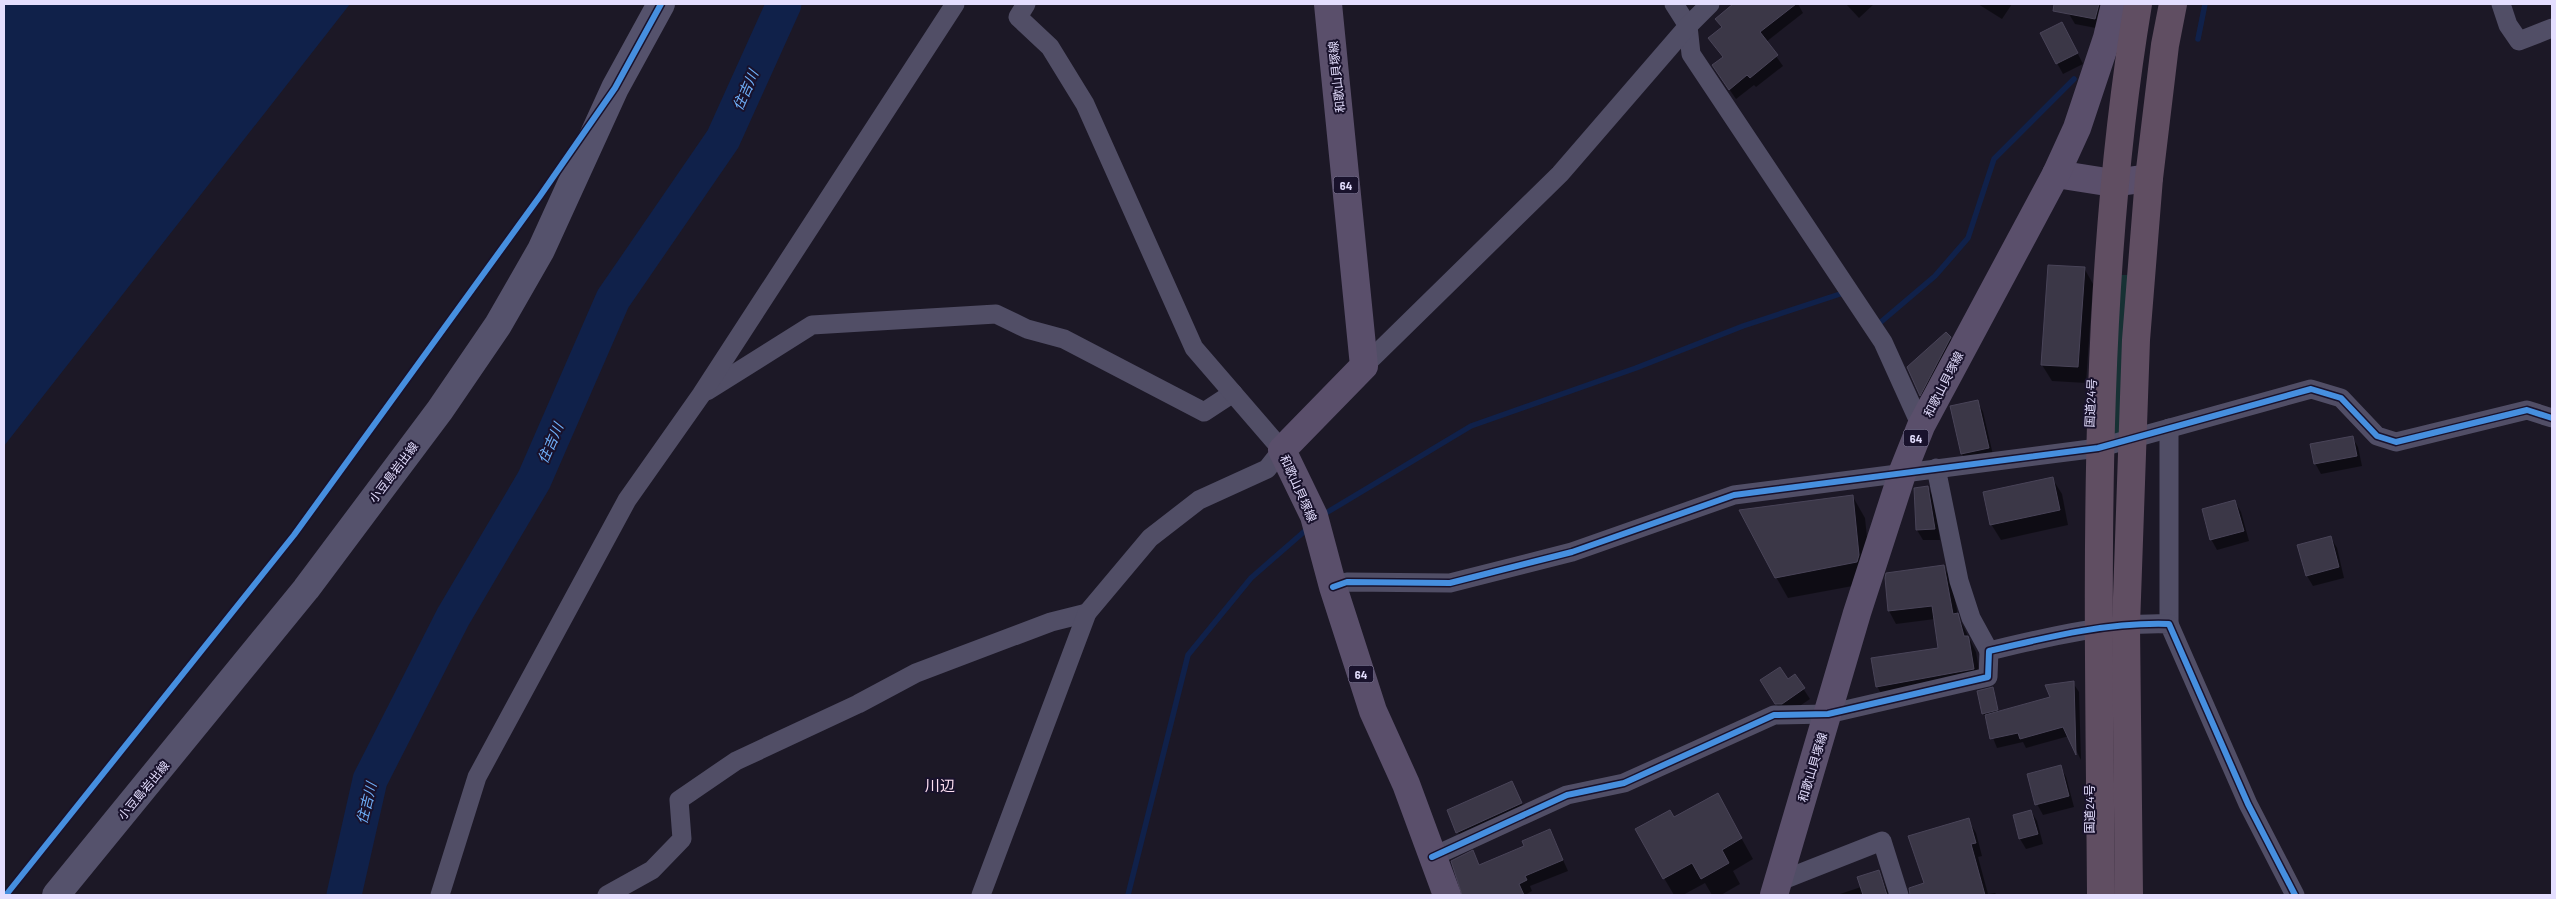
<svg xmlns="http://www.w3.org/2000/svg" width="2556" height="899" font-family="Barlow,'Noto Sans JP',sans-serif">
  <rect width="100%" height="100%" fill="#1c1826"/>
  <path fill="#173134" d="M2119,275H2131L2121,436H2113Z"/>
  <path fill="#10214a" d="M4,4H350L4,446Z"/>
  <g fill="#0007">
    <path d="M1736,4H1798L1803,13L1766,42L1783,66L1756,87L1754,85L1736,99L1720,76L1723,58L1709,39L1722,28L1717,19Z"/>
    <path d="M1846,4H1874L1859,18Z"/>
    <path d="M1978,4H2012L2002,19Z"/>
    <path d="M2071,4H2108L2101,29L2075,24L2069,14Z"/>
    <path d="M2068,34L2083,64L2063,74L2057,63Z"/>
    <path d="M2084,268L2093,284L2086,383L2052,381L2042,365Z"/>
    <path d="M1950,338L1956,348L1926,404L1909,367Z"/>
    <path d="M1977,401L1983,412L1994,459L1968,464L1962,454L1951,407Z"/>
    <path d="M2352,437L2358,447L2362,466L2321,474L2315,463Z"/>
    <path d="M2052,478L2062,494L2068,525L2001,540L1991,524Z"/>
    <path d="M1928,488L1934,498L1940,540H1923L1917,530Z"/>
    <path d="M1853,497L1865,518L1871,577L1869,583L1788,598L1776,577Z"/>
    <path d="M2235,501L2241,512L2249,541L2217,550L2211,539Z"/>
    <path d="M2331,538L2337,548L2344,578L2313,586L2307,576L2299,546Z"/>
    <path d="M1944,567L1951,579L1958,616L1976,652L1981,681L1884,699L1877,686L1939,649L1935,619L1896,624L1889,611L1886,578Z"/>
    <path d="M1795,676L1810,699L1788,714H1783L1767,690Z"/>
    <path d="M2073,683L2079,692L2081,760L2069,736L2026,748L2023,742L1997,748L1983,713L1992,688L1999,712L2052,698Z"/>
    <path d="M2060,766L2066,777L2074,807L2043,815L2037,804Z"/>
    <path d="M1517,793L1527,814L1463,843L1448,811Z"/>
    <path d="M2031,811L2037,821L2043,844L2026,849L2020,839Z"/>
    <path d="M1729,816L1753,859L1733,871L1740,884L1721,895H1712L1705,883L1683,895H1674L1664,878L1674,819Z"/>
    <path d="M1968,820L1976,833L1982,856L1978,857L1988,894L1995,893L1997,895H1926L1923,885Z"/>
    <path d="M1550,831L1568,871L1530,886L1532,891L1525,895H1464L1453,861L1473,852L1480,866L1525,846Z"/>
    <path d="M1879,871L1888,893L1837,895L1861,887Z"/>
  </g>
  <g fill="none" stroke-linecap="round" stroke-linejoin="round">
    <g stroke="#10214a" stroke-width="5.5">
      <path d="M2198,39L2205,4"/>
      <path d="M1875,327L1935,276L1968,238L1994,159L2074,79"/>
      <path d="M1326,513L1471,426L1636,368L1743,326L1843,293L1845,295"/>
      <path d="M1128,895L1188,655L1251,578L1306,530"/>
    </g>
    <path stroke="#10214a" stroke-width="35" d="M344,895L370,780L453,617L534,480L613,299L723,139L784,4"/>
  </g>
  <g fill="#3b3747" stroke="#494458">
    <path d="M1733,4H1796L1760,32L1778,55L1750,78L1747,75L1729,90L1712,65L1723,57L1708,38L1722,27L1715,19Z"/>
    <path d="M2054,4H2099L2095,19L2053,11Z"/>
    <path d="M2062,22L2078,53L2056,64L2040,33Z"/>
    <path d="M2048,265L2085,267L2078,367L2041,365Z"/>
    <path d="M1946,332L1951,337L1920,396L1907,367Z"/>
    <path d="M1978,400L1989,448L1961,454L1950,406Z"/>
    <path d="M2353,436L2357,456L2314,464L2310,444Z"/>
    <path d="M2053,477L2060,510L1990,525L1983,492Z"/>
    <path d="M1928,486L1935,529L1916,530L1914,488Z"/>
    <path d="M1853,495L1859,555L1857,562L1775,578L1739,510Z"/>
    <path d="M2235,500L2244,531L2210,540L2202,509Z"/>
    <path d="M2331,536L2339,567L2306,576L2297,545Z"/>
    <path d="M1944,565L1953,614L1958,613L1964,636H1968L1969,639L1974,669L1876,687L1871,658L1938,648L1932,606L1888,611L1885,578L1886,573Z"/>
    <path d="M1780,667L1788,679L1795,674L1805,688L1782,704H1775L1760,680Z"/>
    <path d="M2074,681L2076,755L2063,727L2020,739L2018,733L1990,739L1985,715L2050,697L2045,685Z"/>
    <path d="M1993,687L1998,710L1982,714L1977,691Z"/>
    <path d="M2061,765L2069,796L2035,805L2027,774Z"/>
    <path d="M1512,781L1522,803L1456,833L1447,810Z"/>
    <path d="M1718,793L1742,838L1722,850L1729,863L1701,879L1692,863L1663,879L1635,829L1670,810L1674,817Z"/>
    <path d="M2031,810L2038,834L2019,839L2013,815Z"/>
    <path d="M1969,818L1976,843L1971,844L1985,895H1910L1909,888L1924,883L1908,836Z"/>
    <path d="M1550,829L1563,860L1525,876L1527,880L1519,884L1524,895H1462L1451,861L1473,850L1479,865L1524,846L1522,841Z"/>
    <path d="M1879,870L1887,895H1863L1857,877Z"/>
  </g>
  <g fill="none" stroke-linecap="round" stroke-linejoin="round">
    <g stroke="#514e66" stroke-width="19">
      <path d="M1674,4L1688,26L1691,54L1883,342L1921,426"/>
      <path d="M2501,4L2508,25L2519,41L2552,28"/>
      <path d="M1364,366L1560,174L1688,26L1710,4"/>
      <path d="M707,391L812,325L996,314L1027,329L1064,339L1204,412L1233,393"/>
      <path d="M1936,468L1959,581L1971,618L1989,651"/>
      <path d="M1333,587L1347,582L1450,583L1572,552L1734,495L2098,448L2311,389L2341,398L2377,436L2396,442L2527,410L2552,418"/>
      <path d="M2169,624V428"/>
      <path d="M1432,857L1567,795L1624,783L1774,715L1828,714L1988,677L1989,651C2048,637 2108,622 2169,624L2248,804L2295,895"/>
      <path d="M1778,882L1882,841L1899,895"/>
      <path d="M440,895L477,777L627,500L701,395L955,4"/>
      <path d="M607,895L652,870L682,839L679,800L736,761L858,704L916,673L1051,622L1087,613"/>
      <path d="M981,895L1087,613L1150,538L1199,500L1267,469L1282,450L1194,348L1085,104L1050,47L1018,17L1026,4"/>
    </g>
    <path stroke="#55526c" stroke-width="28" d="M56,895L306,589L440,410L498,325L541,250L615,88L661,4"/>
    <g stroke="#5a4f6b" stroke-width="28">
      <path d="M1328,4L1364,366L1282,450L1314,516L1333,587L1373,711L1406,784L1447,895"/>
      <path d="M2056,174L2113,183L2149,178"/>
      <path d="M1774,895L1857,613L1903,471L1921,426L2056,174L2077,128L2107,38L2115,4"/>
    </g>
    <g stroke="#604e62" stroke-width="28">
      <path d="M2101,895C2099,598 2089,298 2138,4"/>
      <path d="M2129,895L2126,626L2136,340L2149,178L2165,45L2173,4"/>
    </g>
    <g stroke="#19122c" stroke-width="9">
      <g id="cycleway">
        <path d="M1333,587L1347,582L1450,583L1572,552L1734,495L2098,448L2311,389L2341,398L2377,436L2396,442L2527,410L2552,418"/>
        <path d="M1432,857L1567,795L1624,783L1774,715L1828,714L1988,677L1989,651C2048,637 2108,622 2169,624L2248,804L2295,895"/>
        <path d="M6,895L294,535L540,196L615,88L661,4"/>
      </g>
    </g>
    <use href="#cycleway" stroke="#468fdf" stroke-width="6"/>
  </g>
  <g text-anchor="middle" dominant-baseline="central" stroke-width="4" stroke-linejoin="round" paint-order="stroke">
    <g fill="#19122c" stroke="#a7a1bf" stroke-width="1">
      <rect x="1333.5" y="176.5" width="25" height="17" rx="4"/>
      <rect x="1903.5" y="429.5" width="25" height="17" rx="4"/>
      <rect x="1348.5" y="665.5" width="25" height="17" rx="4"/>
    </g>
    <g font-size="11" font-weight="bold" fill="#e4defe">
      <text x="1346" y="185">64</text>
      <text x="1916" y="438">64</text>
      <text x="1361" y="674">64</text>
    </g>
    <g font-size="12" fill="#e4defe" stroke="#19122c">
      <text transform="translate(1336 77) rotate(-96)">和歌山貝塚線</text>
      <text transform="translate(1943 384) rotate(-63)">和歌山貝塚線</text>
      <text transform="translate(2090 403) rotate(-87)">国道24号</text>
      <text transform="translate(393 472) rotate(-53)">小豆島岩出線</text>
      <text transform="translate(1299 488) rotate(66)">和歌山貝塚線</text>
      <text transform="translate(1812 767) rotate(-73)">和歌山貝塚線</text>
      <text transform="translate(143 790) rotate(-50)">小豆島岩出線</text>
      <text transform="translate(2089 809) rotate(-90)">国道24号</text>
    </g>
    <g font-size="14" font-style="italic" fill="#70b1fb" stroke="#19122c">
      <text transform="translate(745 90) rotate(-66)">住吉川</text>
      <text transform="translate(550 443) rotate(-66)">住吉川</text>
      <text transform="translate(366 803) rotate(-76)">住吉川</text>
    </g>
    <g font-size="15" fill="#fee0f1" stroke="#19122c">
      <text x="940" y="785">川辺</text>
    </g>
  </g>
  <rect width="2556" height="899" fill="none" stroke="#e4defe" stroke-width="10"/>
</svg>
